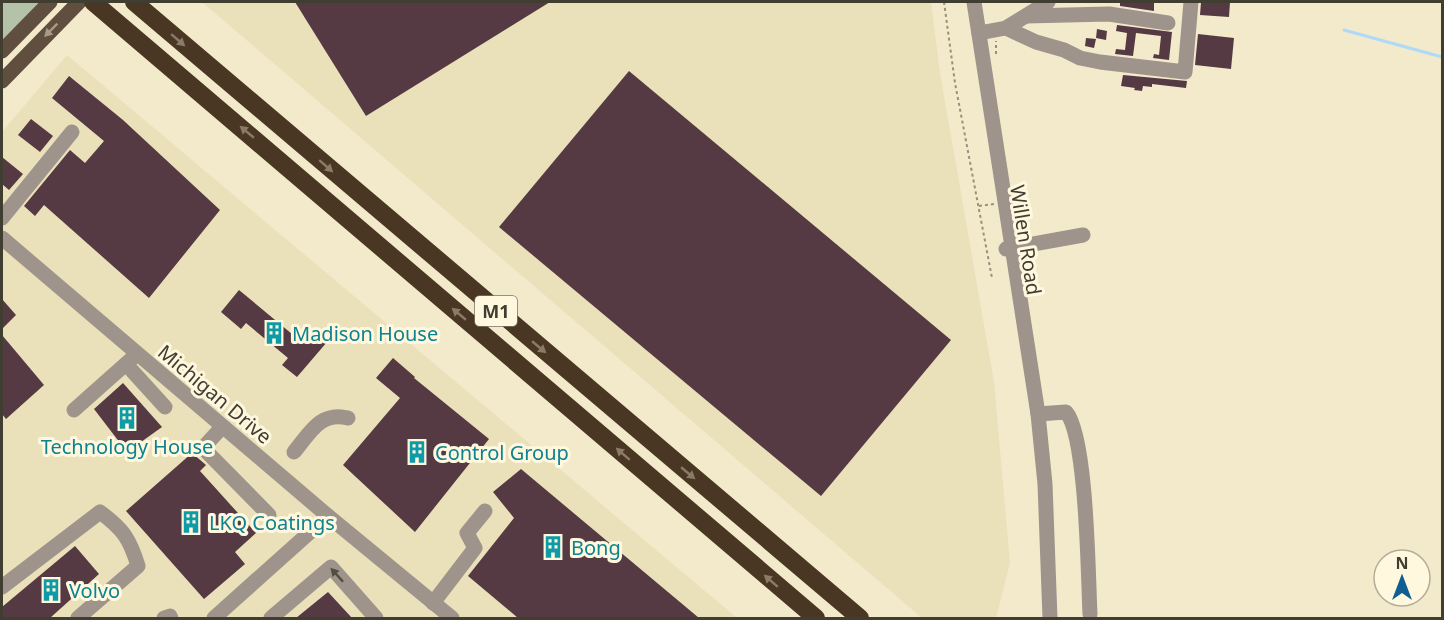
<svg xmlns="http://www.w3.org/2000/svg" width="1444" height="620" font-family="'Noto Sans',sans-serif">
  <rect width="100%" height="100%" fill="#f3eacc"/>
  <g fill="#eae0ba">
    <path d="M202,2H931L940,73L994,382L1010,563L996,618H922Z"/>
    <path d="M67,55L737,618H2V132Z"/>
  </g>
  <path fill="#b3c2a8" d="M2,2H46L2,51Z"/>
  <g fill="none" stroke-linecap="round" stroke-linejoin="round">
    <path stroke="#aed9f9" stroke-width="3" d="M1344,30L1442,57"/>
  </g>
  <g fill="#553943">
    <path d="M295,2H550L366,116Z"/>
    <path d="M1120,2H1154V11L1120,6Z"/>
    <path d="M1201,2H1230L1229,17L1200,15Z"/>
    <path d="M1117,25L1172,32L1169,60L1153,58L1154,54L1159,55L1161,36L1136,33L1133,56L1115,54L1116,49L1125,50L1127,33L1116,31Z"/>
    <path d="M1097,29L1107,31L1106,40L1096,38Z"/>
    <path d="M1198,34L1234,38L1231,69L1195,65Z"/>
    <path d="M1086,38L1096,39L1094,48L1085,46Z"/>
    <path d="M629,71L951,340L821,496L499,227Z"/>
    <path d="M1123,75L1187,81L1186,88L1152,84V87L1143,86L1142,91L1134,90L1135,88L1121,86Z"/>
    <path d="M69,76L123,120L220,210L149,298L44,205L35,216L24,206L70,150L85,163L104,141L52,98Z"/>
    <path d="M31,119L53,136L40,152L18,135Z"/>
    <path d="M2,157L23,174L9,190L2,184Z"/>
    <path d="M239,290L298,339L309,327L327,342L297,377L282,365L288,358L246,323L241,329L221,312Z"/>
    <path d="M2,299L16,315L2,329Z"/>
    <path d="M2,335L44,385L6,419L2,414Z"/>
    <path d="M393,358L415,377L414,378L489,439L415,532L343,465L400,398L376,378Z"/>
    <path d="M123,383L162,427L127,452L94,409Z"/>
    <path d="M192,453L206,465L200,471L256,533L235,552L245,564L204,599L126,511Z"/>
    <path d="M521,469L699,618H518L468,576L514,518L493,492Z"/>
    <path d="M75,546L99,574L50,618H2V607Z"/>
    <path d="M328,592L352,618H296Z"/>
  </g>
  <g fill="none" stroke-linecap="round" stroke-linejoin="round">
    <g stroke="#97917c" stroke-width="2" stroke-dasharray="3 3" stroke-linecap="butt">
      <path d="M944,2L955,83L992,278"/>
      <path d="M996,54V41"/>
      <path d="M979,206L994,204"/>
    </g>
    <g stroke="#9e948b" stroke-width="15">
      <path d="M974,2L1038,414L1045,484L1050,618"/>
      <path d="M1026,16L1109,14L1168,23"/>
      <path d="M1006,28L1036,42L1064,50L1080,58L1100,62L1185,72L1191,2"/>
      <path d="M979,33L1006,28L1048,2"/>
      <path d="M2,218L72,132"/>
      <path d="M2,238L328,516L452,618"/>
      <path d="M1006,249L1083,235"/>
      <path d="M126,364L165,407"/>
      <path d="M74,410L137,354"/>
      <path d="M1038,414L1066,412C1087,436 1088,576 1090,614"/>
      <path d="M222,427L203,448L269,515"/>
      <path d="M294,452C310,433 320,411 348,418"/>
      <path d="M2,587L100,512C123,529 130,539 138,566L78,618"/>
      <path d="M433,603L475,548L467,533L485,511"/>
      <path d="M164,618L170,616L171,618"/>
      <path d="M214,618L328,516"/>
      <path d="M271,618L331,567L376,618"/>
    </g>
    <g stroke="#604f3e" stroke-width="15">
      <path d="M2,51L50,2"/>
      <path d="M2,81L79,2"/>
    </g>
    <g stroke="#4a3723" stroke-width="18">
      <path d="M93,2L816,618"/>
      <path d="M134,2L860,618"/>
    </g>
  </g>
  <defs><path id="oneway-solid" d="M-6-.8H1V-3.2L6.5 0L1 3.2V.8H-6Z" transform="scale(1.5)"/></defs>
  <use fill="#a89b86" href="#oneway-solid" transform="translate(51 30) rotate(135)"/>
  <g fill="#897b65">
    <use href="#oneway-solid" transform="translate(178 40) rotate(41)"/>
    <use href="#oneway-solid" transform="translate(247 132) rotate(-140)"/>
    <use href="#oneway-solid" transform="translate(326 166) rotate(41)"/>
    <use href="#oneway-solid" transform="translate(459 314) rotate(-140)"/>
    <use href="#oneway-solid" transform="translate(539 347) rotate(40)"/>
    <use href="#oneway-solid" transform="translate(623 454) rotate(-139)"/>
    <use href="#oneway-solid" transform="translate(688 473) rotate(40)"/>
    <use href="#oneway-solid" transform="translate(771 581) rotate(-139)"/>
  </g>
  <use fill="#534e43" href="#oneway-solid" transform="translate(337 575) rotate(-132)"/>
  <defs>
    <g id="building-bare" transform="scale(1.8)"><path d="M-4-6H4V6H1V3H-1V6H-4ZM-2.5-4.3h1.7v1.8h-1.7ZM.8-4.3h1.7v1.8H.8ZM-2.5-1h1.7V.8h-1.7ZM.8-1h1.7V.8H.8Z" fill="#0f9aa8" stroke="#fff8df" stroke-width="2.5" paint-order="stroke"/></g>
  </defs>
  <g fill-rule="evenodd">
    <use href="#building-bare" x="274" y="333"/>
    <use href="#building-bare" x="127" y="418"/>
    <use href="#building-bare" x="417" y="452"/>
    <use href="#building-bare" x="191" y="522"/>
    <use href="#building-bare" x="553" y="547"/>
    <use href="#building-bare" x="51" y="590"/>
  </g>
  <g text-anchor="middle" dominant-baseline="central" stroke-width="6" stroke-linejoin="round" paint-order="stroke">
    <rect fill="#fff8df" stroke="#797565" stroke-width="1.5" x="475" y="296" width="42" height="30" rx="4.5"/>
    <g font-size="18" font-weight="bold" fill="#403d31">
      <text x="496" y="311">M1</text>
    </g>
    <g font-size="20" fill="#403d31" stroke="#fff8df">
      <text transform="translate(1026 240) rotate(81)">Willen Road</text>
      <text transform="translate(215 394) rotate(40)">Michigan Drive</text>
    </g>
    <g font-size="20" fill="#0d838f" stroke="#fff8df" text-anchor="start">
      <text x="292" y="333">Madison House</text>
      <text x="127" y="446" text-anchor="middle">Technology House</text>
      <text x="435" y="452">Control Group</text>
      <text x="209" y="522">LKQ Coatings</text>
      <text x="571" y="547">Bong</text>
      <text x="69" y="590">Volvo</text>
    </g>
  </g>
  <rect width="1444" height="620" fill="none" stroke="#403d31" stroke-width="6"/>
  <g transform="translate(1402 578)"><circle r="28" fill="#fff8df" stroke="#b3ad99" stroke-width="1.5"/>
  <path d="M0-4.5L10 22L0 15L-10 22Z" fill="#105f92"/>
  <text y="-9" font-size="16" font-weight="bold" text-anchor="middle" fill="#403d31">N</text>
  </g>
</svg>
